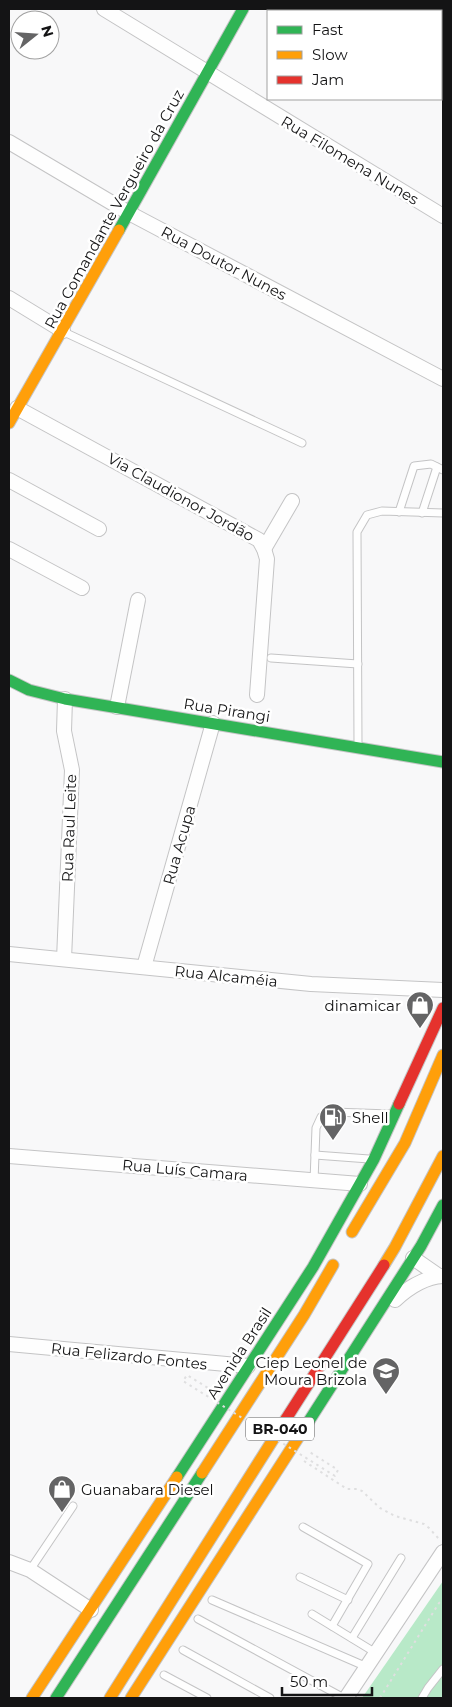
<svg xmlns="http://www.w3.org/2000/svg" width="452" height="1707" font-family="Montserrat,sans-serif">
  <rect width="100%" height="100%" fill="#f8f8f9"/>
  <path fill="#b8e9c8" d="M443,1581V1698H362Z"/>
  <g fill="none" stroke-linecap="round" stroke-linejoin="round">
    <g stroke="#c4c4c5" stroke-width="9">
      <g id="lane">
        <path d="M64,332L302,443"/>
        <path d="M399,512L414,466L431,464L443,470"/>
        <path d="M422,513L437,467"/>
        <path d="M271,658L358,664"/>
        <path d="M358,745L357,532L367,515L382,511L443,513"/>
        <path d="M315,1155L369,1159"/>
        <path d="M314,1181L316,1128L321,1117L333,1112L390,1114"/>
        <path d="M303,1527L368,1564L332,1626"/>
        <path d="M30,1570L73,1506"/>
        <path d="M300,1577L348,1600"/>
        <path d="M212,1600L367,1667"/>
        <path d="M312,1614L376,1653"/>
        <path d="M198,1619L344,1698"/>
        <path d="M352,1638L401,1558"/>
        <path d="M183,1650L270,1698"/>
        <path d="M164,1675L207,1698"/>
        <path d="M422,1698L428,1688L443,1669"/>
      </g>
    </g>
    <g stroke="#c4c4c5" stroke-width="16">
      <g id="street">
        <path d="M104,9L443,216"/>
        <path d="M9,142L129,213L443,379"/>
        <path d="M9,298L63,331"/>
        <path d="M17,408L259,540L264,549L267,559L257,695"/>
        <path d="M9,480L99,529"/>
        <path d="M9,549L82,588"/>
        <path d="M264,549L292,501"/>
        <path d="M117,707L138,600"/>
        <path d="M9,954L311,984L443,990"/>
        <path d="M64,959L72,770L64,731L65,699"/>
        <path d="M144,967L213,723"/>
        <path d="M9,1156L360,1184"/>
        <path d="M413,1258L439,1276"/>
        <path d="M395,1300C408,1288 425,1277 443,1276"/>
        <path d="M9,1344L248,1366"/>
        <path d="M9,1562L30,1570L91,1610"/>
        <path d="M346,1698L443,1552"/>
      </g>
    </g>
    <g stroke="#c4c4c5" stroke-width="13">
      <g id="fast">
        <path d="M119,230L243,9"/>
        <path d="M9,680L29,690L65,699L443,762"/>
        <path d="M307,1424L421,1246L443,1205"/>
        <path d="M177,1477L313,1267L374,1159L399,1104"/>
        <path d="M56,1698L202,1473"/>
      </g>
    </g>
    <g stroke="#c4c4c5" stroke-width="13">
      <g id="slow">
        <path d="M9,423L119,230"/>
        <path d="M352,1232L405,1143L443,1055"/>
        <path d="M384,1265L395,1247L443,1156"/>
        <path d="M202,1473L304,1315L333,1265"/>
        <path d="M32,1698L177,1477"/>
        <path d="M110,1698L286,1419"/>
        <path d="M131,1698L307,1424"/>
      </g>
    </g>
    <g stroke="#c4c4c5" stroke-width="13">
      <g id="jam">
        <path d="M399,1104L443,1008"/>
        <path d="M286,1419L384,1265"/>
      </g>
    </g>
    <g stroke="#dfdfe0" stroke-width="2" stroke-dasharray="2.5 4" stroke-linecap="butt">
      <path d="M304,1461L347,1489H357L362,1491L380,1508L395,1516L424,1524L429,1528L439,1539"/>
      <path d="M380,1698L439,1603L443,1600"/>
    </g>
    <use href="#lane" stroke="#fefefe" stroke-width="7"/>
    <use href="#street" stroke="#fefefe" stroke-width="14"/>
    <use href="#fast" stroke="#30b455" stroke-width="11"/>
    <use href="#slow" stroke="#ff9f0a" stroke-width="11"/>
    <use href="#jam" stroke="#e5322d" stroke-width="11"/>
    <path stroke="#dfdfe0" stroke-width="2" stroke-dasharray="2.5 4" stroke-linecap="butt" d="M213,1391L187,1375L183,1381L335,1476L338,1470L308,1451"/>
  </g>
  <defs>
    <g id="shop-pin" transform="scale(1.4375)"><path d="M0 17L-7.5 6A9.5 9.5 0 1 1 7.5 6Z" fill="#646465" stroke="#fff"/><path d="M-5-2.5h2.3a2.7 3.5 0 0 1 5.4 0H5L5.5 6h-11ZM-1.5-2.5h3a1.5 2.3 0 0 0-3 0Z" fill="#fff"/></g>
    <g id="fuel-pin" transform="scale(1.4375)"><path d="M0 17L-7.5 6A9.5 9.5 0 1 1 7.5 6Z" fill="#646465" stroke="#fff"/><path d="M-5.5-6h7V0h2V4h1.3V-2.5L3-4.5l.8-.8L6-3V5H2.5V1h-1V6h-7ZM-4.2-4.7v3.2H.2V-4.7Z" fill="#fff"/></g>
    <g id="school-pin" transform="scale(1.4375)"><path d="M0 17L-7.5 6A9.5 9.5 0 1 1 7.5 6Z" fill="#646465" stroke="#fff"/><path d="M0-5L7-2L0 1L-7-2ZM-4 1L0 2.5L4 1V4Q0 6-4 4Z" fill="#fff"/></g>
  </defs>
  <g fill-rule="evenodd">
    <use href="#shop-pin" x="420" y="1005"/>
    <use href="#fuel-pin" x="333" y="1117"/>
    <use href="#school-pin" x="386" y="1371"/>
    <use href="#shop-pin" x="62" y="1489"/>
  </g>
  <g text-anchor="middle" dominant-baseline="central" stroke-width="5" stroke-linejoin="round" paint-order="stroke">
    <rect fill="#fff" stroke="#5a5a5b" stroke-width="1" x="246" y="1417.5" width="68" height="23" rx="4"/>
    <g font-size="14" font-weight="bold" fill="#141415">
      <text x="280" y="1429">BR-040</text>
    </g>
    <g font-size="15" fill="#141415" stroke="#fff">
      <text transform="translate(350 160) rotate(31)">Rua Filomena Nunes</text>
      <text transform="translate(114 209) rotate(-61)">Rua Comandante Vergueiro da Cruz</text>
      <text transform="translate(224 263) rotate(28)">Rua Doutor Nunes</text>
      <text transform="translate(181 497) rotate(29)">Via Claudionor Jordão</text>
      <text transform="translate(227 710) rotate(9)">Rua Pirangi</text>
      <text transform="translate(69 828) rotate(-88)">Rua Raul Leite</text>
      <text transform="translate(179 845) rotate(-74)">Rua Acupa</text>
      <text transform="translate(226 976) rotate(6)">Rua Alcaméia</text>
      <text transform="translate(185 1170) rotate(5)">Rua Luís Camara</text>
      <text transform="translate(239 1353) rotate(-57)">Avenida Brasil</text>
      <text transform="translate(129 1356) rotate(6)">Rua Felizardo Fontes</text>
    </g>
    <g font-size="15" fill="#141415" stroke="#fff" text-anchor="end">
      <text x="401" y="1005">dinamicar</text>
      <text x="352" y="1117" text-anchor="start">Shell</text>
      <text x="367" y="1362">Ciep Leonel de<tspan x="367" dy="17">Moura Brizola</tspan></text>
      <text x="81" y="1489" text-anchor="start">Guanabara Diesel</text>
    </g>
  </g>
  <rect width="452" height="1707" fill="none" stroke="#141415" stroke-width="20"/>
  <rect x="267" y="10" width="175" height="90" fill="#ffffff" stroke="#a1a1a1"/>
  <rect x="277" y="26" width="25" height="8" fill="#30b455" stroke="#a1a1a1"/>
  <text x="312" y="35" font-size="15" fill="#141415">Fast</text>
  <rect x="277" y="51" width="25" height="8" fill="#ff9f0a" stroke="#a1a1a1"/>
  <text x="312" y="60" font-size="15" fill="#141415">Slow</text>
  <rect x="277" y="76" width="25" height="8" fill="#e5322d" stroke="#a1a1a1"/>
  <text x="312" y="85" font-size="15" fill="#141415">Jam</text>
  <g transform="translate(35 35) rotate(73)"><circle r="24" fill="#ffffff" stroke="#a1a1a1"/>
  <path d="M0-4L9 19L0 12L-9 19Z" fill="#646465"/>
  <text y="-8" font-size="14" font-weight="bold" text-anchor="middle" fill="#141415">N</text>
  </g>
  <path d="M282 1687v8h90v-8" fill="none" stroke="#141415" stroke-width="2.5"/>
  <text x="290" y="1687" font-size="15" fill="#141415" stroke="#ffffff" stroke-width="4" paint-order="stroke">50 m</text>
</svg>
